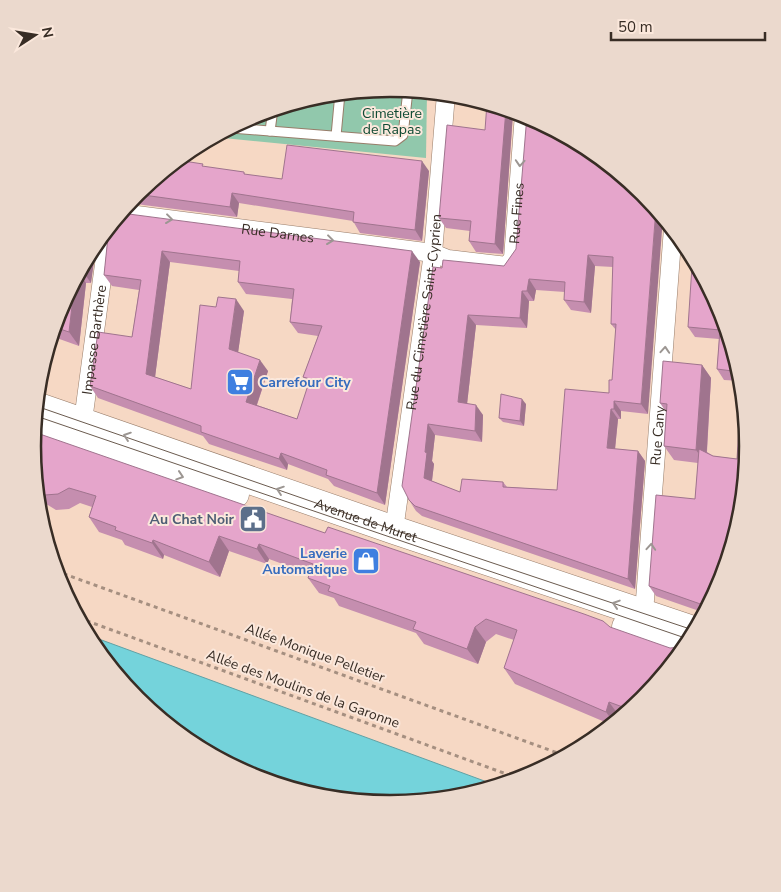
<svg xmlns="http://www.w3.org/2000/svg" width="781" height="892" font-family="'Nunito Sans',sans-serif">
  <rect width="100%" height="100%" fill="#f6d8c4"/>
  <path fill="#91c8ac" d="M391,88L427,92L426,158L213,137L254,115L321,95Z"/>
  <path fill="#74d3db" stroke="#62a1a4" d="M88,635L498,786L460,797L390,804L320,797L253,777L191,743L137,699L93,645Z"/>
  <g fill="none" stroke-linecap="round" stroke-linejoin="round">
    <g stroke="#987d6a" stroke-width="11">
      <g id="service">
        <path d="M231,128L395,141L403,135L408,90"/>
        <path d="M270,131L273,109"/>
        <path d="M336,136L340,93"/>
      </g>
    </g>
    <g stroke="#987d6a" stroke-width="19">
      <g id="minor">
        <path id="s1" d="M121,213L433,253L448,259L507,266L513,258L524,114"/>
        <path id="s2" d="M83,421L109,227"/>
        <path id="s3" d="M394,530L433,253L446,94"/>
        <path id="s4" d="M644,613L673,228"/>
      </g>
    </g>
    <g stroke="#987d6a" stroke-width="29">
      <g id="primary">
        <path id="s5" d="M36,406L394,530L696,631"/>
        <path d="M34,427L235,494"/>
        <path d="M626,627L686,648"/>
      </g>
    </g>
    <g stroke="#a58f80" stroke-width="3" stroke-dasharray="4 4" stroke-linecap="butt">
      <path d="M56,571L566,756"/>
      <path d="M79,618L520,779"/>
    </g>
    <use href="#service" stroke="#fff" stroke-width="9"/>
    <use href="#minor" stroke="#fff" stroke-width="18"/>
    <use href="#primary" stroke="#fff" stroke-width="28"/>
    <g stroke="#6b5b4f" stroke-width="1">
      <path d="M36,406L394,530L696,631"/>
      <path d="M36,416L691,640"/>
    </g>
  </g>
  <g fill="#c58eaf" fill-rule="evenodd">
    <path d="M513,113L503,254L476,252L469,241L470,231L446,228L439,218L485,130Z"/>
    <path d="M590,148L648,414L621,411V419H618L615,449L638,451L645,461L635,589L422,516L416,511L409,500L442,268L504,266ZM595,266L613,267L611,324L616,330L612,380L609,393L557,490L507,487L503,482L460,492L432,481L434,464L432,461L435,435L482,442L483,415L467,404L476,325L527,328L529,301H534L536,290L565,292L564,300L571,310L591,313Z"/>
    <path d="M185,161L205,167L244,172L245,175L282,179L429,171L422,241L360,233L353,221L239,203L237,217L136,204L132,199L138,193Z"/>
    <path d="M109,227L420,262L385,505L334,486L328,479L288,464L287,470L209,444L203,436L98,398L90,386L132,337L139,290L112,286L104,275ZM170,262L239,271L238,282L246,294L292,299L290,322L298,333L318,336L303,377L309,385L297,419L257,405L268,371L238,352L244,311L191,389L155,377Z"/>
    <path d="M93,247L91,283H86L79,346L51,336L60,309Z"/>
    <path d="M721,309L742,376L748,446L721,583L705,613L656,596L649,586L695,499L698,463L674,460L664,446L666,412L660,403L702,365L711,378L707,452L713,456L737,459L742,381L724,380L717,369L719,339L695,337L688,327Z"/>
    <path d="M526,404L524,426L503,422L499,418Z"/>
    <path d="M32,446L325,533L328,527L643,699L621,718L620,717L619,719L612,725L515,684L504,668L514,640L496,634L486,642L478,664L424,644L416,633L339,606L334,598L319,593L308,578L310,574L269,559L267,564L229,551L220,577L164,555L163,559L125,545L122,540L99,532L89,517L92,507L80,503L69,509L56,510L43,502L37,494Z"/>
  </g>
  <g fill="#a0748e">
    <path d="M506,109L515,111L513,113L503,254L495,244Z"/>
    <path d="M186,153L183,171L176,161Z"/>
    <path d="M422,161L429,171L422,241L415,230Z"/>
    <path d="M232,193L239,203L237,217L230,207Z"/>
    <path d="M656,208L663,217L648,414L641,404Z"/>
    <path d="M97,242L91,283L81,269L93,247Z"/>
    <path d="M162,251L170,262L154,385L146,374Z"/>
    <path d="M412,251L420,262L385,505L377,493Z"/>
    <path d="M588,255L595,266L591,313L584,302Z"/>
    <path d="M79,273L86,283L79,346L69,332L75,280Z"/>
    <path d="M529,279L536,290L534,301L527,291Z"/>
    <path d="M522,291L529,301L527,328L520,318Z"/>
    <path d="M236,299L244,311L237,360L229,349Z"/>
    <path d="M468,315L476,325L466,413L458,402Z"/>
    <path d="M260,360L268,371L254,413L246,402Z"/>
    <path d="M702,365L711,378L706,464L696,450Z"/>
    <path d="M522,399L526,404L524,426L520,421Z"/>
    <path d="M614,401L621,411V419L614,409Z"/>
    <path d="M476,405L483,415L482,442L475,431Z"/>
    <path d="M611,409L618,419L614,459L607,448Z"/>
    <path d="M428,424L435,435L432,461L434,464L431,488L424,478L425,452Z"/>
    <path d="M638,451L645,461L635,589L628,579Z"/>
    <path d="M281,453L288,464L287,470L279,459Z"/>
    <path d="M219,536L229,551L220,577L209,562Z"/>
    <path d="M153,540L164,555L163,559L152,543Z"/>
    <path d="M259,544L269,559L267,564L257,549Z"/>
    <path d="M475,627L486,642L478,664L467,649Z"/>
    <path d="M609,702L620,717L619,719L614,723L606,712Z"/>
  </g>
  <g fill="#e5a5cb" stroke="#a0748e" fill-rule="evenodd">
    <path d="M487,103L506,109L495,244L469,241L471,221L439,218L447,125L485,130Z"/>
    <path d="M527,115L590,148L644,193L656,208L641,404L614,401V409H611L607,448L638,451L628,579L415,506L409,500L402,486L433,267L442,268L443,260L504,266L516,249ZM588,255L613,257L611,324H616L612,380H609V393L565,389L557,490L503,487V482L462,479L460,492L424,478L427,453L425,452L428,424L475,431L476,405L458,402L468,315L520,318L522,291H527L529,279L565,282L564,300L584,302Z"/>
    <path d="M287,145L422,161L415,230L353,222L354,212L232,193L230,207L136,194L177,160L203,164L202,166L244,172V174L282,179Z"/>
    <path d="M121,213L412,251L377,493L326,475L327,470L281,453L279,459L201,432V426L90,386L98,332L132,337L141,280L104,275L109,227ZM162,251L240,261L238,282L294,289L290,322L322,326L303,377L310,379L297,419L246,402L260,360L229,349L236,299L218,297L216,307L200,305L191,389L146,374Z"/>
    <path d="M692,266L699,267L721,309L740,372L717,369L720,330L688,327Z"/>
    <path d="M75,280L69,332L54,327L60,309Z"/>
    <path d="M663,361L702,365L696,450L664,446L667,404L660,403Z"/>
    <path d="M742,380L748,446L742,516L721,583L709,607L649,586L656,495L695,499L699,449L713,456L737,459Z"/>
    <path d="M501,394L522,399L520,421L499,418Z"/>
    <path d="M34,432L325,533L328,527L584,614L603,621L610,627L670,648L681,647L685,649L643,699L631,710L609,702L606,712L504,668L517,630L486,619L475,627L467,649L413,629L416,622L328,591L330,586L308,578L313,564L259,544L257,549L219,536L209,562L153,540L152,543L115,530L116,527L89,517L96,496L69,488L58,494L45,495L37,490L32,446Z"/>
  </g>
  <defs><path id="oneway-chevron" d="M-2-3.5L2.5 0L-2 3.5" fill="none" stroke-width="1.6" stroke-linecap="round" stroke-linejoin="round" transform="scale(1.25)"/></defs>
  <g stroke="#9c9692">
    <use href="#oneway-chevron" transform="translate(520 163) rotate(94)"/>
    <use href="#oneway-chevron" transform="translate(169 219) rotate(7)"/>
    <use href="#oneway-chevron" transform="translate(330 240) rotate(7)"/>
    <use href="#oneway-chevron" transform="translate(665 350) rotate(-86)"/>
    <use href="#oneway-chevron" transform="translate(127 436) rotate(-161)"/>
    <use href="#oneway-chevron" transform="translate(180 476) rotate(18)"/>
    <use href="#oneway-chevron" transform="translate(280 490) rotate(-161)"/>
    <use href="#oneway-chevron" transform="translate(651 547) rotate(-86)"/>
    <use href="#oneway-chevron" transform="translate(616 604) rotate(-162)"/>
  </g>
  <defs>
    <g id="supermarket-square" transform="scale(1.4375)"><rect x="-9" y="-9" width="18" height="18" rx="4" fill="#3f7fe0" stroke="#fbe8dc"/><path d="M-6-5.5h2.5l.6 2H6L4.5 2H-2.5L-4.4-4H-6ZM-1.5 3.2a1.3 1.3 0 1 0 .1 0ZM3 3.2a1.3 1.3 0 1 0 .1 0Z" fill="#fff"/></g>
    <g id="civic-square" transform="scale(1.4375)"><rect x="-9" y="-9" width="18" height="18" rx="4" fill="#5c6f8a" stroke="#fbe8dc"/><path d="M-.6-6.5H3V-4.5H.6V-3L4-1V1h2V6H-6V1h2V-1L-.6-3ZM-1.2 2.5V6h2.4V2.5Z" fill="#fff"/></g>
    <g id="shop-square" transform="scale(1.4375)"><rect x="-9" y="-9" width="18" height="18" rx="4" fill="#3f7fe0" stroke="#fbe8dc"/><path d="M-5-2.5h2.3a2.7 3.5 0 0 1 5.4 0H5L5.5 6h-11ZM-1.5-2.5h3a1.5 2.3 0 0 0-3 0Z" fill="#fff"/></g>
  </defs>
  <g fill-rule="evenodd">
    <use href="#supermarket-square" x="240" y="382"/>
    <use href="#civic-square" x="253" y="519"/>
    <use href="#shop-square" x="366" y="561"/>
  </g>
  <g text-anchor="middle" dominant-baseline="central" stroke-width="4" stroke-linejoin="round" paint-order="stroke">
    <g font-size="14" fill="#0e4a33" stroke="#fbe8dc">
      <text x="392" y="113">Cimetière<tspan x="392" dy="16">de Rapas</tspan></text>
    </g>
    <g font-size="14" fill="#382d25" stroke="#fbe8dc">
      <text stroke="none"><textPath href="#s1" startOffset="445">Rue Fines</textPath></text>
      <text stroke="none"><textPath href="#s1" startOffset="158">Rue Darnes</textPath></text>
      <text stroke="none"><textPath href="#s3" startOffset="220">Rue du Cimetière Saint-Cyprien</textPath></text>
      <text stroke="none"><textPath href="#s2" startOffset="82">Impasse Barthère</textPath></text>
      <text stroke="none"><textPath href="#s4" startOffset="178">Rue Cany</textPath></text>
      <text stroke="none"><textPath href="#s5" startOffset="349">Avenue de Muret</textPath></text>
      <text transform="translate(315 653) rotate(20)">Allée Monique Pelletier</text>
      <text transform="translate(303 689) rotate(20)">Allée des Moulins de la Garonne</text>
    </g>
    <g font-size="14" font-weight="bold" fill="#366cbe" stroke="#fbe8dc" text-anchor="start">
      <text x="259" y="382">Carrefour City</text>
      <text x="347" y="553" text-anchor="end">Laverie<tspan x="347" dy="16">Automatique</tspan></text>
    </g>
    <g font-size="14" font-weight="bold" fill="#4e5e75" stroke="#fbe8dc" text-anchor="end">
      <text x="234" y="519">Au Chat Noir</text>
    </g>
  </g>
  <path d="M0 0H781V892H0ZM41 446a349 349 0 1 1 698 0a349 349 0 1 1-698 0Z" fill="#ebd9cd" fill-rule="evenodd"/>
  <path fill="none" stroke="#382d25" stroke-width="2.5" d="M41 446a349 349 0 1 1 698 0a349 349 0 1 1-698 0Z"/>
  <g transform="translate(35 35) rotate(78)" stroke="#fbe8dc" stroke-width="4" paint-order="stroke">
  <path d="M0-4L9 19L0 12L-9 19Z" fill="#382d25"/>
  <text y="-8" font-size="14" font-weight="bold" text-anchor="middle" fill="#382d25">N</text>
  </g>
  <path d="M611 32v8h154v-8" fill="none" stroke="#382d25" stroke-width="2.5"/>
  <text x="618" y="32" font-size="15" fill="#382d25" stroke="#fbe8dc" stroke-width="4" paint-order="stroke">50 m</text>
</svg>
